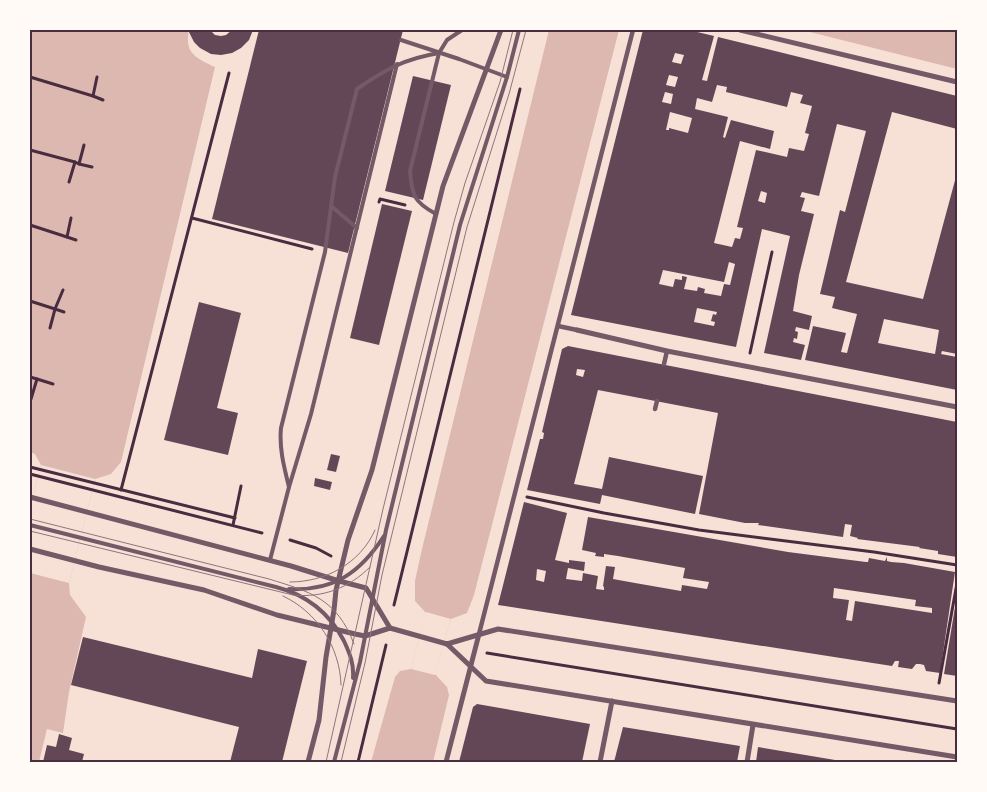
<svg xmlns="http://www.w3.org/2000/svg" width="987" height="792" font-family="'Roboto Condensed',sans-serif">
  <rect width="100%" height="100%" fill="#f7e1d7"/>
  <g fill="#dcb8b0">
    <path d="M30,30H189C184,53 196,58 215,67L121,462L111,474L95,479L69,583L70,595L86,617L69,692L63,733L47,729L39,762H30V509L41,465L35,454L30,452Z"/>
    <path d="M549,30H619L474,595L467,613L451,619L435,674L447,687L449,695L433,762H371L395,677L400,671L411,669L426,613L415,601V581L422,549Z"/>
    <path d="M802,30H957V69Z"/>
  </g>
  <g fill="#f7e1d7">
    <path d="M41,465L95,479L69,583L30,573V509Z"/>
    <path d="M426,612L451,619L435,675L411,669Z"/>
  </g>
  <g fill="#644757" fill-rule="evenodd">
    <path d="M188,30H210L215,35L221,36L226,35L232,30H253L249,40L241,48L232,53L221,55L211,54L200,48L194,42Z"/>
    <path d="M259,30H403L348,253L212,219Z"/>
    <path d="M643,30H689L714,36L702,80L707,81L718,37L957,96V129L892,112L846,282L923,299L957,173V354L942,351L941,354L957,357V390L805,360L813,326L846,333L841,352L847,353L857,314L832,308L835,297L820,294L840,210L845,212L866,131L837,124L819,196L802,192L800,197L805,198L801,211L814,214L799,275L793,311L812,316L809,330L796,327L795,331L798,332L797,339L794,338L793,342L805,345L801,360L764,353L790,236L762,229L736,347L571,315ZM675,53L684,55L681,64L672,62ZM669,75L678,77L675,87L666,85ZM717,85L727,87L726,92L787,107L791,92L803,95L800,103L812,106L805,133L809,134L804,151L789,148L787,157L756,150L737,227L743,228L740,239L735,238L732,247L714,243L740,141L770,149L774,131L731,120L725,138L723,137L728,117L695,109L697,98L712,102ZM665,92L673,94L671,104L662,102ZM670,112L692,118L688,133L669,128V130H666ZM761,191L767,193L765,203L758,201ZM729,262L735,264L730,285L724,284L721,296L704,293L705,289L698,287L697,291L684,289L687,277L682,276V280L675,279L673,287L659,284L663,270L724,282ZM697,308L717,312L716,315L713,314L711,321L715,322L714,326L694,322ZM884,319L939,330L935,354L878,343Z"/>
    <path d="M413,76L451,85L423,200L385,191Z"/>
    <path d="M382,204L412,211L379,345L350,338Z"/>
    <path d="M199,302L241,313L217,408L238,413L228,455L164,440Z"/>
    <path d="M568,346L957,422V557L938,554V551L919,548L920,547L857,539L858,538L850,536L852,525L845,524L843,537L758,525L759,523H745L699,514L718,413L598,390L574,484L602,489L609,457L703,476L695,514L602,495L600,504L527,490L540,439H543L544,433L542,432L562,349ZM577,369L585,370L583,377L576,375Z"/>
    <path d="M331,454L340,456L336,472L327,470Z"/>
    <path d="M315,478L332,482L330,490L314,486Z"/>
    <path d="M524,502L567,513L555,560L569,563V560L585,562L584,571L568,568L566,579L582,581L583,573L598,576L596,589L604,590V587L603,586L606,566L615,567L613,579L635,583L681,591L682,585L707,589L709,582L683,578L685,568L618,556L604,554V557L595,556L596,553L582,550L588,517L788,552L866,562H868L869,558L885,561L887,557V561L891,562L904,563L955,572L940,673L926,671L924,665L920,664H916L912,669L898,667L899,661H895L892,666L498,605ZM537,569L546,571L544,582L536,580ZM834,588L916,600L915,606L932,608V613L855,601L852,621L846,620L849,600L833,598Z"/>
    <path d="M956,601H957V676L944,674Z"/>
    <path d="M83,637L252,678L258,649L307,661L282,762H230L239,727L71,685Z"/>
    <path d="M477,704L590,724L582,762H459L473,707Z"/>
    <path d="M623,727L740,746L737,762H614Z"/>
    <path d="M59,734L72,738L69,750L84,754L82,762H43L47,745L56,747Z"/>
    <path d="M758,747L841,761V762H756Z"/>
  </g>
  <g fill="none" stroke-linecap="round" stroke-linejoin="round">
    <g stroke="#4a2c40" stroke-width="3">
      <path d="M30,77L93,96"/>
      <path d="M97,77L93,96L103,100"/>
      <path d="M84,145L79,164L92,167"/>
      <path d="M30,150L75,162"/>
      <path d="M69,182L75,162L79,164"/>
      <path d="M379,202L380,199L405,205"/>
      <path d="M71,218L67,237L76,240"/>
      <path d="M192,218L312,249"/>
      <path d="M30,225L67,237"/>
      <path d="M63,290L55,309L64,312"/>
      <path d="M30,301L55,309L50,328"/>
      <path d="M750,353L772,252"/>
      <path d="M30,377L37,379L31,399"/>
      <path d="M37,379L53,384"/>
      <path d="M30,467L235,518"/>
      <path d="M30,474L262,533"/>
      <path d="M121,490L229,73"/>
      <path d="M527,497L604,513L699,530L874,552L957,565"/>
      <path d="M233,525L241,486"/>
      <path d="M290,540L316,548L331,556"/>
      <path d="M394,605L520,89"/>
      <path d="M487,653L957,729"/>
      <path d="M939,683L957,583"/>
      <path d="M358,762L386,645"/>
    </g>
    <g stroke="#755966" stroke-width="4">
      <path d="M401,40L459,59L507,77"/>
      <path d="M331,206L357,228"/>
      <path d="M436,214C414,202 412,196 410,171L439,53L447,40L462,30"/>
      <path d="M289,487C284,467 279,448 281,428L325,252L335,177L357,89C386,69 404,59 439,53"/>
      <path d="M30,525L276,587C307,595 329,612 344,641C350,654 354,664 353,678"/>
      <path d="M270,560L289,487L311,414L397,64"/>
      <path d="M289,589C334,591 360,573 384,536"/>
      <path d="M334,762L360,662L386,530L460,225L507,77L519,30"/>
    </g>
    <g stroke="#755966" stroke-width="4.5">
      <path d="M558,326L577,330"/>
      <path d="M664,364L667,351"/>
      <path d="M655,409L657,401"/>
      <path d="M479,634L633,30"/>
    </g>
    <g stroke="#755966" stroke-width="5">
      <path d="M740,30L957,82"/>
      <path d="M577,330L667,351L957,407"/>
      <path d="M30,497L291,566L339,581L366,588L390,628"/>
      <path d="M30,549L99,567L204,590L277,615L355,634L365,636L390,628L447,644"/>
      <path d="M447,644L486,681L957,757"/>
      <path d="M447,644L498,629L957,701"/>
      <path d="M308,762L319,720L326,657L334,610L336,590L348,540L372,470L443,186L501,30"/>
      <path d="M446,762L479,634"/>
      <path d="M600,762L612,701"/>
      <path d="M747,762L753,725"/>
    </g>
    <g stroke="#8f747c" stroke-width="1">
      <path d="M30,519L269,579C311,592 337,599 354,644"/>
      <path d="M30,531L293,595C323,598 349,588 370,567"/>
      <path d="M290,582C325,582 360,564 375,530"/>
      <path d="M283,596C317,612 340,647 341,685"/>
      <path d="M326,762L383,509L454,222L465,183L500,82L513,30"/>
      <path d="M341,762L365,663L382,575L467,227L509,94L526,30"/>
    </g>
  </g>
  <rect width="987" height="792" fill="none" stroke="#fffaf5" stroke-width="62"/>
  <rect x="31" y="31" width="925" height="730" fill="none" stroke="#4a2c40" stroke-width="2"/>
</svg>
